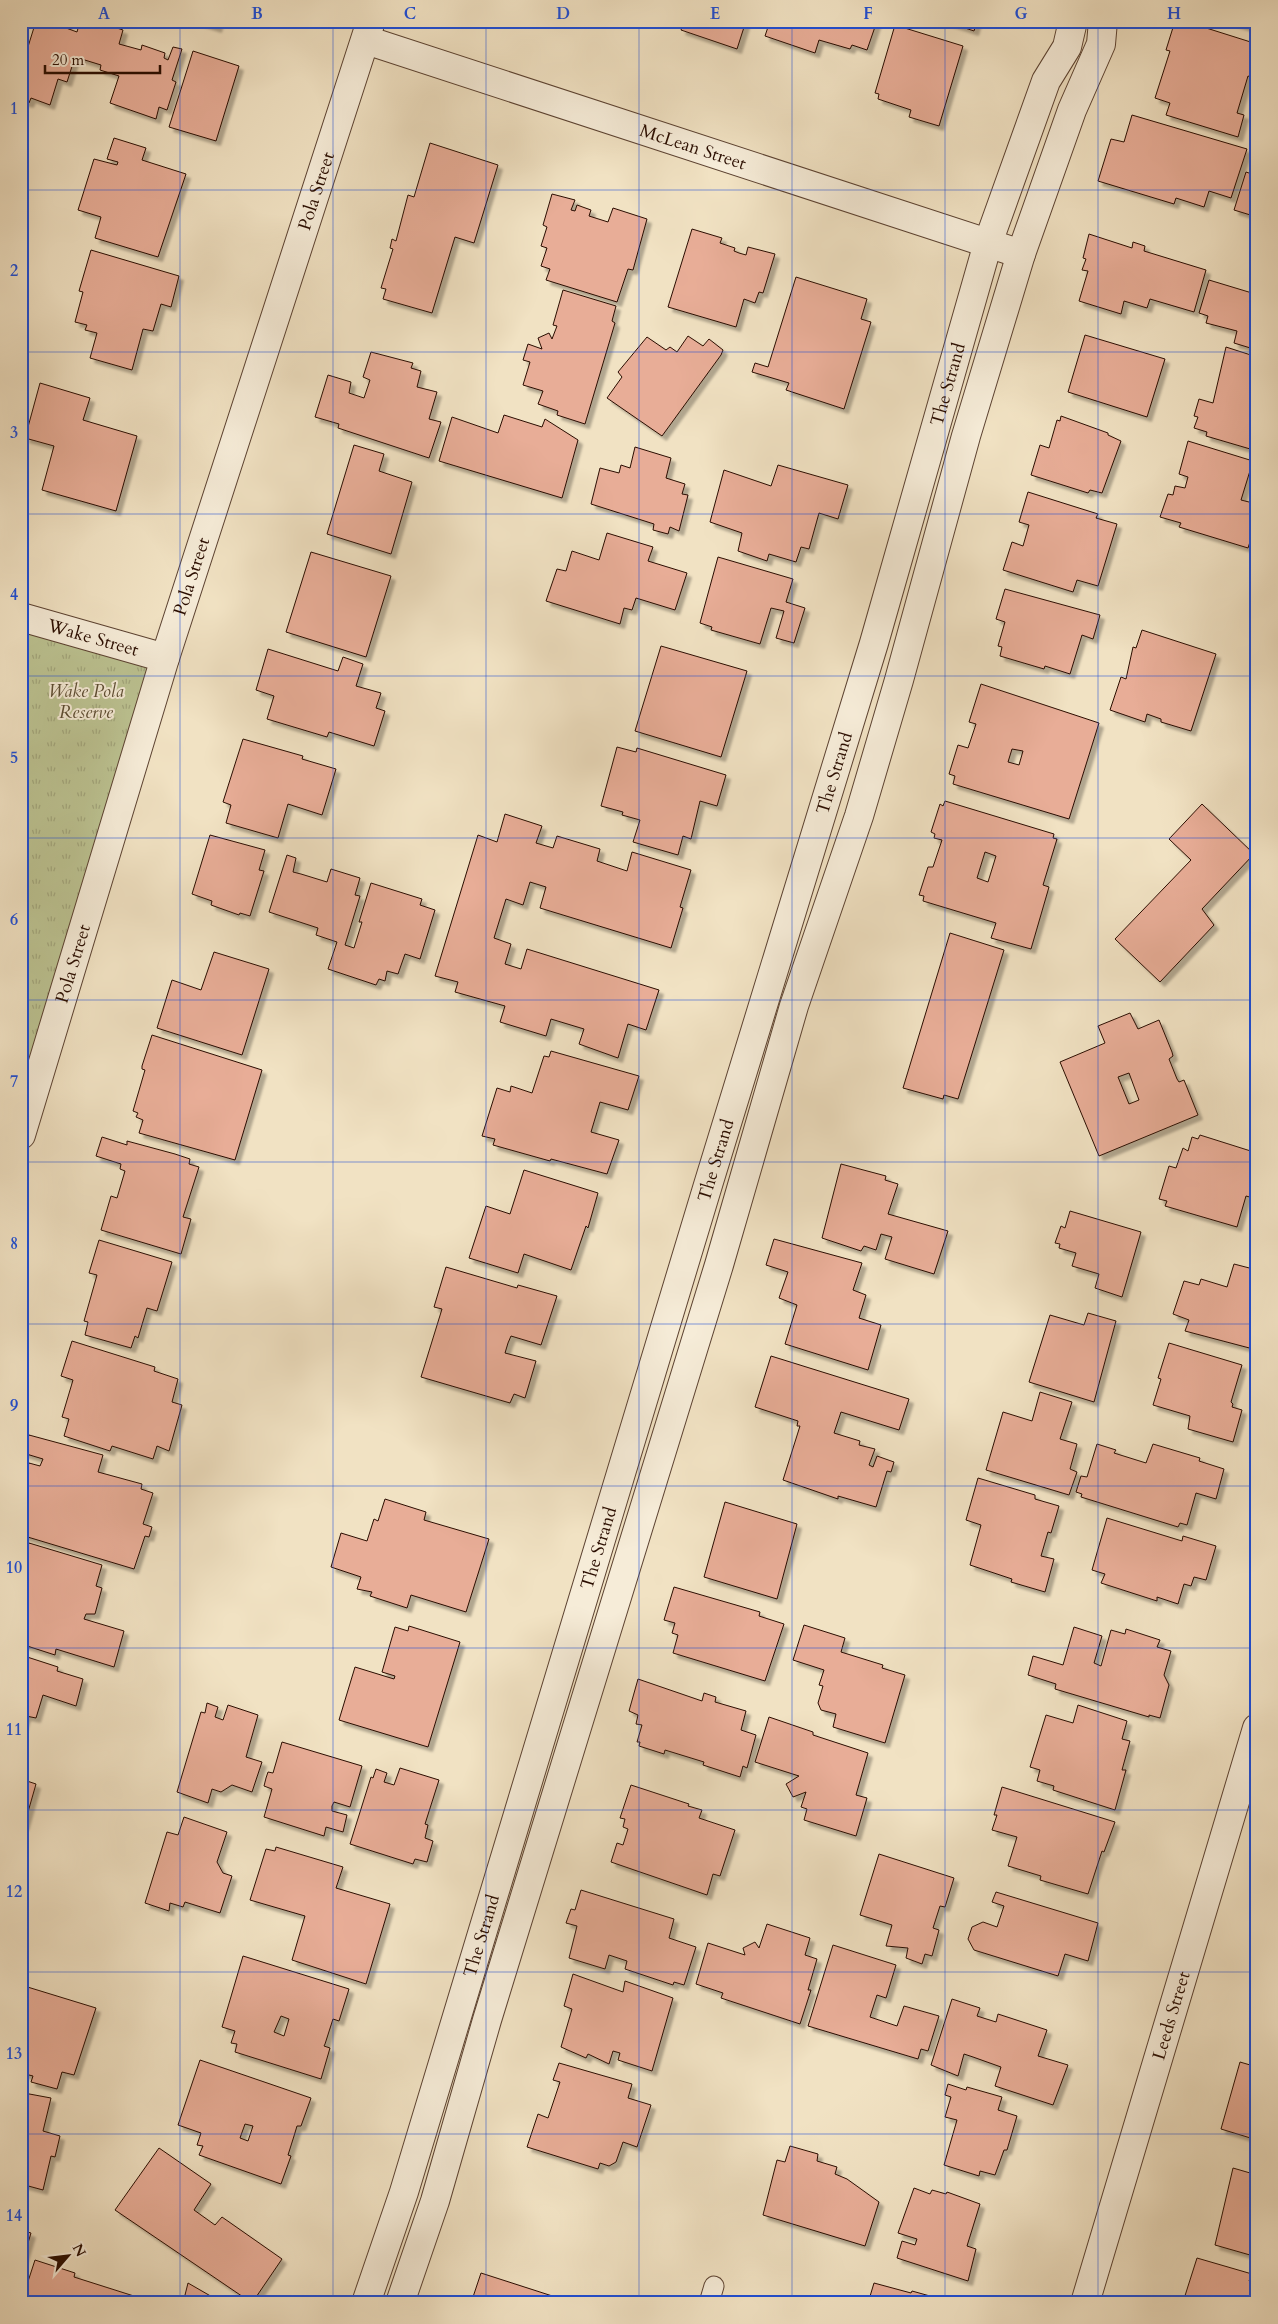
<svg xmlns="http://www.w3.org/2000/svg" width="1278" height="2324" font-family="Cardo,serif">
  <defs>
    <pattern id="grass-tufts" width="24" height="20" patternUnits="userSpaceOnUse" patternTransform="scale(1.25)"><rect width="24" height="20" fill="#bcc392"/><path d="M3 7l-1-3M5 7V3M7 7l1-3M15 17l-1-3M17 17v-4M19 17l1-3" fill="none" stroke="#a2a67c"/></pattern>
    <filter id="shadow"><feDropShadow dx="4.5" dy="4.5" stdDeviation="1" flood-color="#0004"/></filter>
  </defs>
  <rect width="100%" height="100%" fill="#f1e2c3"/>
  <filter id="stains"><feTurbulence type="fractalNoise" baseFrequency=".004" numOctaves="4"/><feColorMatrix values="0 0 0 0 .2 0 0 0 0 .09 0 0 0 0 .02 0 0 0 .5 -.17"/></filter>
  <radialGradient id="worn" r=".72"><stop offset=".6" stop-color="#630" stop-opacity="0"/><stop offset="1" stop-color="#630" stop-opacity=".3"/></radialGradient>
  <path fill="url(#grass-tufts)" stroke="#736849" d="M21,617L165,658L21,1135Z"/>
  <g fill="#e8ad97" stroke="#2a0d00" fill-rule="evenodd" filter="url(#shadow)">
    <path d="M36,21H68L66,28L77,32L80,21H95L123,30L119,44L141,50L142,45L165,53L164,58L168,60L173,47L182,49L172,80L176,82L167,110L159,107L156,119L110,103L119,76L100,70L101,65L75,57L67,82L58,79L50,105L31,98L29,103L21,101V51L22,48L27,50Z"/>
    <path d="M195,21H219L217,28Z"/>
    <path d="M694,21H746L737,49L681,30L683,25L692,28Z"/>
    <path d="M770,21H877L867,50L852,45L850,49L819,40L815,53L765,36Z"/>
    <path d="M944,21H977L974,31Z"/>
    <path d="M1175,21H1184L1257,44V79L1248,76L1237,113L1244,115L1238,137L1166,115L1170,103L1155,98L1170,51L1166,50Z"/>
    <path d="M1227,21H1257V30Z"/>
    <path d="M895,25L963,46L939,126L909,117L911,110L878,99L879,94L875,93Z"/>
    <path d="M193,51L239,66L216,141L169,127Z"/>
    <path d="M1132,115L1247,149L1231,198L1209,191L1204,207L1176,198L1174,204L1098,181L1111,139L1124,142Z"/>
    <path d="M114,138L146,148L142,160L186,174L158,257L95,238L101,217L78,210L94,159L117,165L118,162L107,159Z"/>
    <path d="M430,143L498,165L474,243L455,237L432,313L383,299L386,289L381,288L393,249L390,248L392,239L396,241L408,195L414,197Z"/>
    <path d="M1257,160V217L1234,210L1246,172L1252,174Z"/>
    <path d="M552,194L575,200L571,210L575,211L577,205L591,210L589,216L608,222L613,208L647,219L633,270L628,269L617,302L546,280L550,269L541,266L547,248L541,246L547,227L543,225Z"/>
    <path d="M692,229L722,238L720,243L735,248L734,251L739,253L746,255L748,247L775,254L763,293L759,292L755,303L744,299L736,327L668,307Z"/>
    <path d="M1089,234L1132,248L1133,242L1145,246L1144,251L1206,270L1194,312L1150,299L1147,308L1124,301L1121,314L1079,301L1088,271L1082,270L1086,259L1083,258Z"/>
    <path d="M91,250L179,276L171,307L161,304L153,331L143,329L132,370L90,358L97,333L85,330L87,325L75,322L83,292L79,291Z"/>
    <path d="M796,277L867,299L861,319L871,322L844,409L786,390L789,383L752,372L755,363L768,367Z"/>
    <path d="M1209,280L1252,293L1257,283V350L1234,343L1237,331L1206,323L1208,316L1199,313Z"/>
    <path d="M563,290L616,306L612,321L615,323L585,424L557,415L558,411L538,404L543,391L523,385L530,362L523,360L528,344L542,349L538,338L549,333L552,339L557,326L553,325Z"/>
    <path d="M1085,335L1165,359L1147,417L1068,392Z"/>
    <path d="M688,336L703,346L709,339L723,350L721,355L662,436L607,398L622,377L618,372L647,337L666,350L670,347L677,352Z"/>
    <path d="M1226,347L1257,357L1255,380L1257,381V451L1206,436L1207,432L1194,428L1198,417L1194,416L1199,399L1213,403Z"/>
    <path d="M371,352L413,363L411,368L421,371L417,387L437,392L429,419L441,422L429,458L338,428L339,424L315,417L328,375L351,382L349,393L364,398L370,380L363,377Z"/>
    <path d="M40,383L90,398L83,420L137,436L116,511L42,490L54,446L25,438Z"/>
    <path d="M504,415L542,427L545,419L578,440L562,498L439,461L452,417L498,433Z"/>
    <path d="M1061,416L1108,433V435L1121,441L1102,493L1090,490L1088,493L1031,475L1040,445L1049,448L1057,420L1060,421Z"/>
    <path d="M1188,441L1253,461L1241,500L1257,504V520L1248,548L1179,527L1181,523L1160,517L1168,494L1173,495L1175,486L1185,488L1188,477L1179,474Z"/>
    <path d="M354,445L384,454L379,471L412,482L391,554L327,534Z"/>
    <path d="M635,447L671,458L666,478L685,484L682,494L688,495L679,531L670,527L668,534L653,530L654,524L591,504L600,468L619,473L621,465L630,468Z"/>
    <path d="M778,465L848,485L838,519L819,513L809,549L801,547L796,562L769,554L767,561L738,551L742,533L710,522L724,470L771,486Z"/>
    <path d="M1028,492L1098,514L1096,518L1117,524L1098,586L1077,580L1073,592L1003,570L1012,542L1023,546L1029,525L1019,522Z"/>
    <path d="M607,533L653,547L648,561L687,573L675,610L636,598L632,610L624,608L620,624L546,601L557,569L566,571L572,551L599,560Z"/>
    <path d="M311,552L391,576L366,657L286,632Z"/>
    <path d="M718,557L793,579L786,602L805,608L794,643L776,638L784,611L771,608L760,644L711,630L712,627L700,623Z"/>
    <path d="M1005,589L1100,615L1093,639L1082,635L1070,674L1045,666L1044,669L1000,656L1002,647L998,646L1005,622L996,619Z"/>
    <path d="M1142,630L1216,654L1191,731L1161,722V719L1147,714L1145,722L1110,710L1121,677L1126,679L1133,647L1136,648Z"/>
    <path d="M661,646L747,671L721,757L635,731Z"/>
    <path d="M268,649L338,671L343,657L363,664L356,686L381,693L376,708L385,711L374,746L329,732L327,737L267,719L274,696L256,690Z"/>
    <path d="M981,684L1099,723L1069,819L953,784L955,776L949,774L958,745L968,748L976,724L969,722ZM1012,749L1023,751L1019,765L1008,762Z"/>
    <path d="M243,739L303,756L302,759L336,769L322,815L288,804L278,838L226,823L231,805L223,802Z"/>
    <path d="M617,747L636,752L637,748L726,775L717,806L700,801L691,839L683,836L678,855L633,842L640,820L622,815L623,812L601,806Z"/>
    <path d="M945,801L1054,834L1053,838L1057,839L1043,885L1049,887L1031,949L991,938L996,923L923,901L924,896L919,895L928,867H933L942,840L934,838L935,834L931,832L940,804L943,806ZM985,852L996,856L988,882L977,878Z"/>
    <path d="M1202,804L1254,854L1202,909L1214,925L1160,982L1115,939L1191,860L1169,839Z"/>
    <path d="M505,814L542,826L536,843L553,848L557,836L600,849L597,861L627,871L632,852L691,870L680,907L683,908L671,948L540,908L546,887L530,882L523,905L506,899L494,938L511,944L505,964L521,969L527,949L659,990L646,1030L628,1024L618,1058L579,1044L584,1029L551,1019L546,1036L500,1022L505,1006L455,992L458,982L435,976L478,835L497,842Z"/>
    <path d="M210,835L265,850L259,870L264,871L250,916L240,913L239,915L211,905L212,901L192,894Z"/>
    <path d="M287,855L296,858L293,872L301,874L327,882L331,869L360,878L355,895L360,896L345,945L354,948L362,922H359L371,883L422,899L420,905L435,910L420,959L405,954L398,974L387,971L385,981L379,979L376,985L328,969L337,942L316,935L318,928L269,912Z"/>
    <path d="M950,933L1004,950L958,1099L944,1095L943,1099L903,1088Z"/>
    <path d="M214,952L269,969L242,1055L157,1028L172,980L201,990Z"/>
    <path d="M1130,1013L1138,1029L1159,1020L1172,1052L1173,1056L1169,1059L1177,1079L1179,1082L1184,1080L1198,1115L1099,1156L1060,1062L1105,1043L1098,1026ZM1129,1073L1139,1100L1129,1104L1118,1077Z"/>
    <path d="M152,1035L262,1070L235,1160L139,1133L143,1120L136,1117L138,1113L133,1111L145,1070L142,1069V1066Z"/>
    <path d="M551,1051L639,1076L628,1110L600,1102L591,1132L619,1140L607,1174L551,1159L550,1161L493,1145L495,1139L482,1136L497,1088L510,1092L511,1086L532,1093L544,1056L549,1057Z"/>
    <path d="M1200,1135L1257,1153V1199L1246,1196L1237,1227L1165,1206L1167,1201L1159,1199L1169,1166L1176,1168L1183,1148L1188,1151L1192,1137L1198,1139Z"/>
    <path d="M102,1137L127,1145V1141L175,1154L190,1159L189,1164L199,1167L183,1217L191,1219L181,1254L101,1230L111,1196L117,1198L125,1171L120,1169L121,1164L96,1156Z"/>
    <path d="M841,1164L886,1176L885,1180L898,1184L888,1214L948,1231L934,1274L885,1259L892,1237L881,1234L876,1250L864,1246L861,1251L822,1238Z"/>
    <path d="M524,1170L598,1193L588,1228L586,1226L571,1270L524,1254L518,1273L469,1258L486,1206L510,1214Z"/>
    <path d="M1070,1211L1141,1232L1122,1297L1095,1288L1099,1274L1072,1266L1076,1253L1059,1248L1060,1244L1055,1243L1061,1226L1065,1228Z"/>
    <path d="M774,1239L862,1263L853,1290L866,1295L859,1318L881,1325L868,1370L785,1344L797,1305L779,1298L788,1272L766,1265Z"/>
    <path d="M99,1240L172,1262L157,1311L147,1308L138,1338L135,1336L131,1348L85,1335L88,1322L84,1321L97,1275L89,1273Z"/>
    <path d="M1234,1264L1257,1270V1350L1185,1331L1189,1320L1173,1314L1184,1281L1199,1285L1201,1279L1227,1287Z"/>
    <path d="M446,1267L517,1288L518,1285L557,1296L541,1345L511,1336L508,1343L505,1353L536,1361L525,1398L514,1394L510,1403L421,1377L442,1309L434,1307Z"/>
    <path d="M1088,1313L1116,1321L1094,1402L1029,1382L1050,1315L1084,1325Z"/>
    <path d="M72,1341L155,1367L154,1371L178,1379L172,1402L182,1405L169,1451L157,1446L153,1459L112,1446L110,1451L64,1436L69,1419L62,1417L73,1380L61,1376Z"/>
    <path d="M1169,1343L1242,1365L1231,1402L1233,1404L1232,1407L1242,1410L1233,1442L1188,1429L1190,1416L1153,1405L1161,1379L1158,1378Z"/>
    <path d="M771,1356L909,1399L899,1430L841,1412L834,1433L860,1441L859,1445L875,1449L869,1465L873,1467L877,1456L894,1462L891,1472L887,1471L876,1507L838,1496V1499L783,1480L800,1426H797L798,1421L755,1407Z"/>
    <path d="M1040,1392L1072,1402L1060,1439L1077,1444L1070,1469L1077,1472L1069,1495L986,1470L1003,1412L1032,1421Z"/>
    <path d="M29,1435L103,1455L98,1472L142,1484L141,1489L153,1493L143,1524L152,1527L149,1537L145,1536L134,1569L21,1535V1489L29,1463L40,1466L43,1459L23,1453Z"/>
    <path d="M1097,1444L1116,1450L1114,1453L1146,1463L1153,1444L1200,1458L1199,1461L1224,1469L1216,1499L1196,1493L1187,1525L1180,1523L1178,1527L1081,1497L1082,1494L1076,1492L1081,1476L1087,1477Z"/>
    <path d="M978,1478L1035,1495V1499L1059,1506L1051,1533L1048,1532L1041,1556L1054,1559L1045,1592L1011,1582L1012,1579L970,1565L981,1525L966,1520Z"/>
    <path d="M385,1499L426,1512L424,1520L489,1539L466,1612L411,1595L407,1608L370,1596L372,1592L357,1589L361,1577L331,1567L341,1533L367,1541L374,1519L378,1521Z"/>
    <path d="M725,1502L797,1524L777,1599L704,1577Z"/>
    <path d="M1107,1518L1182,1541L1183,1536L1216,1546L1206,1580L1194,1577L1191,1586L1184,1584L1178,1604L1157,1597V1601L1101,1583L1105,1574L1092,1570Z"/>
    <path d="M29,1543L102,1565L96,1586L102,1588L95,1614H86L84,1619L124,1631L114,1667L56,1649L55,1655L21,1644V1557L24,1558Z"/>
    <path d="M674,1587L760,1612L759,1616L784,1624L765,1681L673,1653L678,1635L672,1633L675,1623L664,1620Z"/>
    <path d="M804,1625L845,1638L841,1652L883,1665L882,1668L905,1675L885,1743L833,1727L836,1714L821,1710L818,1703L823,1686L819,1685L824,1670L793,1660Z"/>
    <path d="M409,1626L460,1642L428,1747L339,1720L355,1667L394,1679L395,1676L382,1672L395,1627L408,1631Z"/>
    <path d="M1074,1627L1102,1636L1094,1663L1101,1666L1111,1630L1125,1634L1126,1629L1160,1640L1157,1647L1171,1651L1164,1675L1169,1685L1160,1718L1149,1715V1717L1055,1689L1056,1684L1028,1675L1033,1656L1063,1665Z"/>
    <path d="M21,1655L58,1667L57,1671L83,1679L76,1706L43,1695L36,1718L26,1716L21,1731Z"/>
    <path d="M638,1679L702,1701L704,1693L716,1697L715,1702L746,1711L741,1730L756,1735L747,1768L743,1766L740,1777L703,1765L704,1762L665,1750L664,1754L639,1746L640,1742H637L642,1725L636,1724L638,1715L629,1711Z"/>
    <path d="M207,1703L218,1707L215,1717L223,1720L228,1705L258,1715L246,1757L262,1762L252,1792L232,1785L221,1792L212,1789L208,1803L177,1792L201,1712L205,1713Z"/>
    <path d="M1078,1705L1127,1721L1122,1739L1130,1741L1122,1770H1126L1115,1810L1053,1790L1054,1786L1037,1781L1040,1770L1030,1767L1046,1715L1073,1723Z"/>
    <path d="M769,1717L813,1732V1735L868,1753L856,1795L867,1798L856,1836L804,1820L807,1809L801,1807L806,1792L793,1797L786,1784L799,1776L755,1762Z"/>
    <path d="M282,1742L362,1766L350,1807L334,1802L332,1806V1811L347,1815L343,1832L326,1827L324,1836L264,1817L272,1789L264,1786L266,1778L268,1772L273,1773Z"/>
    <path d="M400,1768L439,1780L425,1824L428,1825L425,1838L433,1841L427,1862L415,1859L413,1864L350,1844L371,1777L373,1778L376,1769L387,1773L384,1782L394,1785Z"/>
    <path d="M21,1779L36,1784L24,1826L21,1825Z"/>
    <path d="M631,1785L689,1804L688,1806L702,1810L699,1818L735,1830L720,1876L713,1874L707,1895L611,1862L617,1843L623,1845L628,1829L623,1827L625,1819L620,1818Z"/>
    <path d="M1002,1787L1115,1822L1104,1852L1102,1851L1088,1894L1040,1880L1041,1876L1008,1866L1017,1837L992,1830L997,1815H994Z"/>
    <path d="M184,1817L227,1832L217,1862L223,1873L232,1876L220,1913L185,1902L183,1907L170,1903L169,1911L145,1903L167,1832L178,1835Z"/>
    <path d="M276,1847L343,1867L336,1888L390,1904L366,1984L292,1960L305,1916L250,1900L266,1849L275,1851Z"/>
    <path d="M879,1854L954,1878L945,1907L940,1906L933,1928L939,1930L932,1956L925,1954L922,1964L906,1958L908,1948L886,1946L892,1925L860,1915Z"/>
    <path d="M581,1890L674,1919L669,1938L696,1947L684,1985L674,1982L673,1985L625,1969L627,1961L609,1955L605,1969L569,1958L577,1926L566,1923L571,1909L575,1910Z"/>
    <path d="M996,1892L1098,1923L1088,1961L1065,1954L1058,1976L974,1950L968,1939L972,1927L983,1922L997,1927L1004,1906L992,1902Z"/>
    <path d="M767,1924L810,1938L805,1955L817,1959L808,1990H811L800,2024L721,1998L723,1993L696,1984L708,1943L745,1955L743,1948L755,1942L759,1948Z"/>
    <path d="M833,1945L896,1965L886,1998L877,1995L870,2017L897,2026L904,2006L939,2016L928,2051L921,2049L918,2059L808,2026Z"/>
    <path d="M243,1956L349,1989L339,2021L333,2019L325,2044L324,2046L330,2048L321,2079L235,2052L237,2044L231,2043L235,2031L222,2027ZM281,2016L289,2019L284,2036L274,2032Z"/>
    <path d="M573,1974L623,1992L625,1981L673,1998L652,2071L618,2060L620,2053L613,2051L609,2064L588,2054L586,2058L561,2047L572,2009L564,2006Z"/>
    <path d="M21,1985L96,2008L74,2075L62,2072L57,2089L31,2082L33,2076L21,2073Z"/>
    <path d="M952,1999L980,2008L977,2016L996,2022L998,2014L1047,2030L1038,2056L1068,2065L1053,2105L995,2086L1001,2067L973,2057L964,2054L958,2076L931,2065Z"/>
    <path d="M200,2060L311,2098L301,2126H297L294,2136L288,2155L291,2156L281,2184L199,2155L203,2146L197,2145L201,2133L178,2125ZM245,2124L253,2126L248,2141L240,2138Z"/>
    <path d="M1240,2062L1257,2067V2140L1221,2129Z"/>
    <path d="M559,2063L632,2084L628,2098L651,2105L637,2147L623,2142L616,2162L609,2166L600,2163L598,2169L527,2147L538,2114L548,2118L560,2082L553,2080Z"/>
    <path d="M948,2084L966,2090L967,2087L1002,2097L998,2110L1017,2116L1007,2150H1004L995,2175L980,2171L979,2176L944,2165L957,2120L945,2117L951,2097L945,2095Z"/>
    <path d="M24,2093L51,2098L43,2131L60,2136L55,2157L51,2156L43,2190L21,2184V2096Z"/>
    <path d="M790,2146L818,2154L817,2161L837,2167L835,2174L847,2179L879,2202L865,2246L763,2215L777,2160L785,2162Z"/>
    <path d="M159,2148L211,2184L194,2210L215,2225L222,2217L282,2259L252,2303L115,2210Z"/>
    <path d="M1233,2168L1257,2175V2257L1215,2245Z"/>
    <path d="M914,2188L930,2194L932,2190L946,2194L947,2192L980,2204L967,2246L976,2249L968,2281L897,2258L902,2241L915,2245L917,2239L898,2233Z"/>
    <path d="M21,2230L31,2233L21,2266Z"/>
    <path d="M1197,2258L1252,2274L1249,2281L1257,2283V2303H1176L1177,2300L1183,2302Z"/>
    <path d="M35,2260L75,2273L74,2277L137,2297L135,2303H21Z"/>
    <path d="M481,2273L574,2303H471Z"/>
    <path d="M188,2283L214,2298L213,2303H183Z"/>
    <path d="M874,2283L911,2293L912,2291L955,2303H868Z"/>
    <path d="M163,2299L180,2303H162Z"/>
  </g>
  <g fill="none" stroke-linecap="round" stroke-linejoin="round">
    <g stroke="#5c4231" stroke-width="21">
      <path id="service" d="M709,2303L714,2286"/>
    </g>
    <g stroke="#5c4231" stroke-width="30">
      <g id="minor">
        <path id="s1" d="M366,40L1021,254"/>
        <path id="s2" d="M21,617L165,658"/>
        <path id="s3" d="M21,1135L165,658L371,21"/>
        <path id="s4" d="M1085,2303L1257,1728"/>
      </g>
    </g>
    <g stroke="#5c4231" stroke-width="30">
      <g id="tertiary">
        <path id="s5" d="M366,2303L404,2192L708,1185L874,643L988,243L1046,81L1067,47L1073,21"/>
        <path d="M400,2303L435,2201L487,2020L719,1265L794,1006L859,816L899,680L966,436L1021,254L1072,110L1101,44L1103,21"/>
      </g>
    </g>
    <use href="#service" stroke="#f6ecd8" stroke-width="19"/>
    <use href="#minor" stroke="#f6ecd8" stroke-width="28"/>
    <use href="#tertiary" stroke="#f6ecd8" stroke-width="28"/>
  </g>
  <path fill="none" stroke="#1d4ed8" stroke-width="1" stroke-opacity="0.55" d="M180,21V2303M333,21V2303M486,21V2303M639,21V2303M792,21V2303M945,21V2303M1098,21V2303M21,190H1257M21,352H1257M21,514H1257M21,676H1257M21,838H1257M21,1000H1257M21,1162H1257M21,1324H1257M21,1486H1257M21,1648H1257M21,1810H1257M21,1972H1257M21,2134H1257"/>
  <g text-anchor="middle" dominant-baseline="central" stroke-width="4" stroke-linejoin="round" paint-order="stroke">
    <g font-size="18" fill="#2a0d00" stroke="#f6ecd8">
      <text stroke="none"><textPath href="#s1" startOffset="344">McLean Street</textPath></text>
      <text stroke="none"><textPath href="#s3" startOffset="989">Pola Street</textPath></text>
      <text stroke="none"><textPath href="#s5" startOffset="2005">The Strand</textPath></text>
      <text stroke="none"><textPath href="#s3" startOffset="584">Pola Street</textPath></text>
      <text stroke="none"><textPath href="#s2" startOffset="75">Wake Street</textPath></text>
      <text stroke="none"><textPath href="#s5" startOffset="1600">The Strand</textPath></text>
      <text stroke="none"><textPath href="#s3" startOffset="179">Pola Street</textPath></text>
      <text stroke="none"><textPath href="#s5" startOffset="1195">The Strand</textPath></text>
      <text stroke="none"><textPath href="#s5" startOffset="790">The Strand</textPath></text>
      <text stroke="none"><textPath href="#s5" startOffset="385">The Strand</textPath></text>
      <text stroke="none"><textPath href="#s4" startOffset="300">Leeds Street</textPath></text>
    </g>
    <g font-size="18" font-style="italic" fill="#5d4d33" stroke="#f6ecd8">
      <text x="86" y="691">Wake Pola<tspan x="86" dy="21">Reserve</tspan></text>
    </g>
  </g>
  <rect width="1278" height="2324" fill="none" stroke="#f1e2c3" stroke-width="55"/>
  <g transform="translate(68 2256) rotate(62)" stroke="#f6ecd8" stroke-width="4" paint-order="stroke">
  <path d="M0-4L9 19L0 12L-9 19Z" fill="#2a0d00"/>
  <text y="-8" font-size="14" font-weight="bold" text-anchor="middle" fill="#2a0d00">N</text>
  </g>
  <path d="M45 65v8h115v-8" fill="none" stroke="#2a0d00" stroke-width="2.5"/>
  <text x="52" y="65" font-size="15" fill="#2a0d00" stroke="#f6ecd8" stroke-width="4" paint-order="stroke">20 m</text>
  <rect x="28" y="28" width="1222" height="2268" fill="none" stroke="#1d4ed8" stroke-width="2"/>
  <g font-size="16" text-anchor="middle" font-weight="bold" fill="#1d4ed8">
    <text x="104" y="19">A</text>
    <text x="257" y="19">B</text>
    <text x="410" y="19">C</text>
    <text x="563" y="19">D</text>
    <text x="715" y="19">E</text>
    <text x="868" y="19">F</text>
    <text x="1021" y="19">G</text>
    <text x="1174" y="19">H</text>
    <text x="14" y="114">1</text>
    <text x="14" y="276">2</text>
    <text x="14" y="438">3</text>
    <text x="14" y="600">4</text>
    <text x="14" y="763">5</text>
    <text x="14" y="925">6</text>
    <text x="14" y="1087">7</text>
    <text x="14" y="1249">8</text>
    <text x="14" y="1411">9</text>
    <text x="14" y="1573">10</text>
    <text x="14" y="1735">11</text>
    <text x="14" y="1897">12</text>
    <text x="14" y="2059">13</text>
    <text x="14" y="2221">14</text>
  </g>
  <rect width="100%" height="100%" filter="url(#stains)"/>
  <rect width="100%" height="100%" fill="url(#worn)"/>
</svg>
